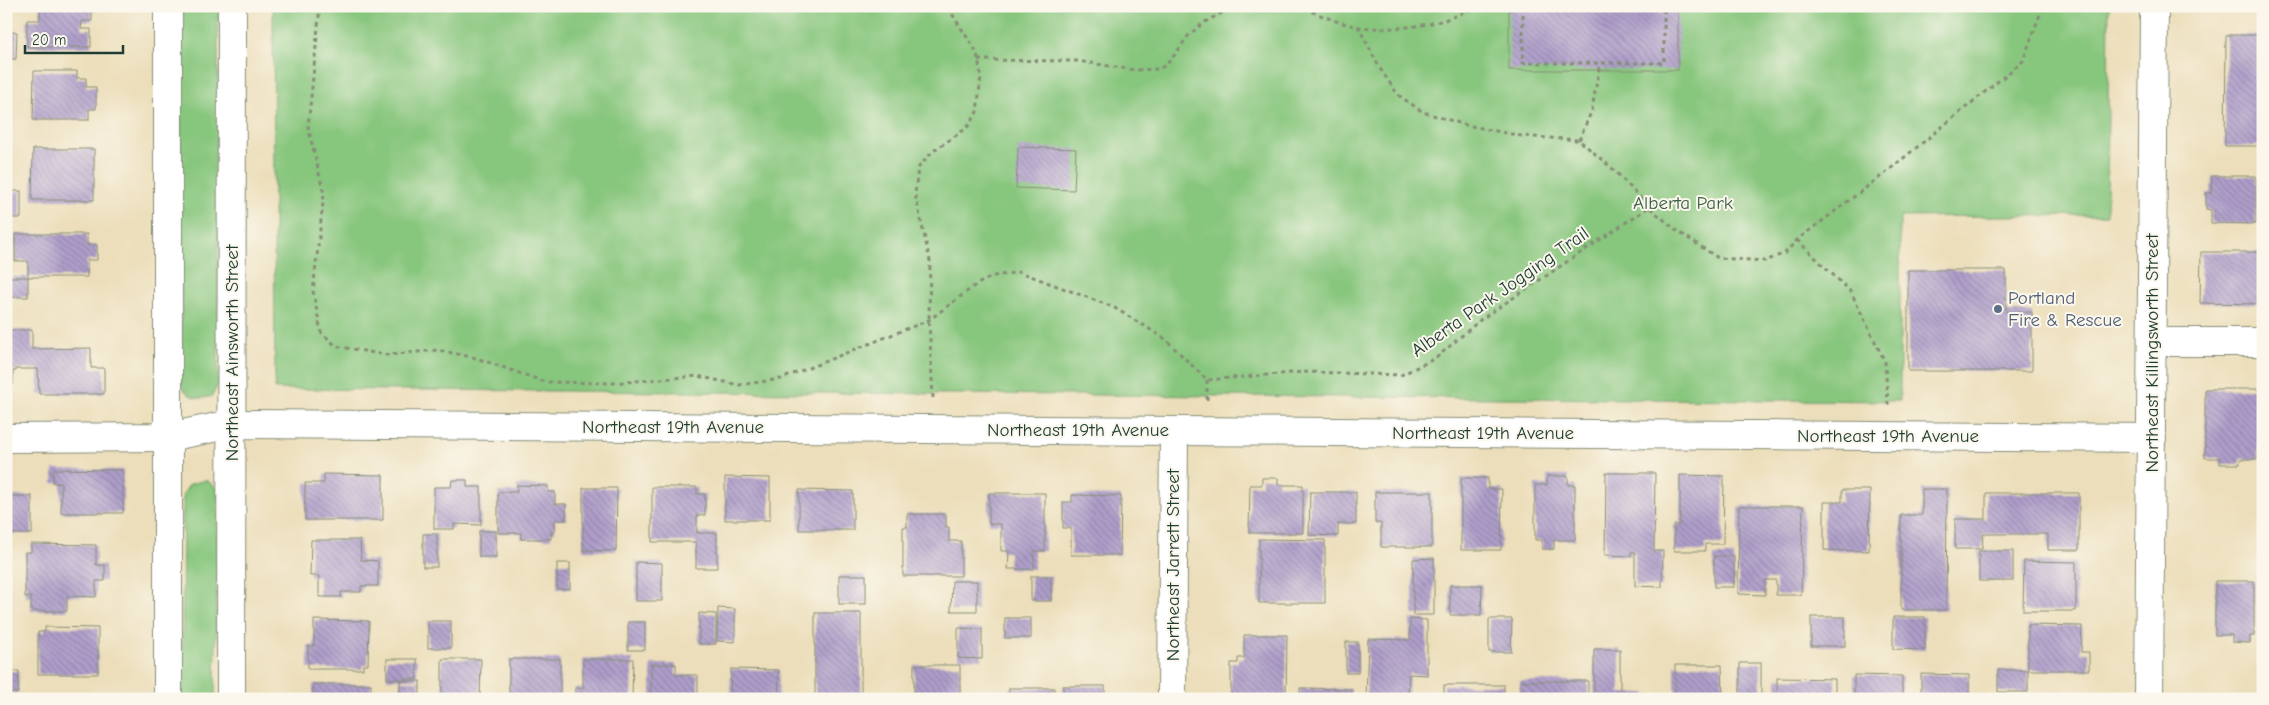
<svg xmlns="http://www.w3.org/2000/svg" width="2269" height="705" font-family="'Comic Neue',sans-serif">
  <defs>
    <pattern id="building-back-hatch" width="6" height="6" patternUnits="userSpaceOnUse" patternTransform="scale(1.25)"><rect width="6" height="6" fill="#af9eca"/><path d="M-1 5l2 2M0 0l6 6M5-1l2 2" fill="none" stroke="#8e82a5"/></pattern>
  </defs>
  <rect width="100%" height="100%" fill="#fbf7ec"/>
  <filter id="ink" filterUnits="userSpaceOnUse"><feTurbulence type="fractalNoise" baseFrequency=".02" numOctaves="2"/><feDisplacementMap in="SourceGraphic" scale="10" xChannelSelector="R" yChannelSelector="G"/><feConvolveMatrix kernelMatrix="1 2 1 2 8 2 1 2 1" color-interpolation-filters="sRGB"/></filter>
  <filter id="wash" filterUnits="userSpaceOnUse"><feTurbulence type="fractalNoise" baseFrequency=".0096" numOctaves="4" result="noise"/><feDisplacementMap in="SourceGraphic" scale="20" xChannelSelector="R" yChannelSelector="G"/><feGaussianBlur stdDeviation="1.12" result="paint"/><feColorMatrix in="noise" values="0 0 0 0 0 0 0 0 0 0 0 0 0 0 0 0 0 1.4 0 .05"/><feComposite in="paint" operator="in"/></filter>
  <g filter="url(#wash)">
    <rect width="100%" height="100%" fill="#ecdeba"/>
    <g fill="#87c67d" stroke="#538258">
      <path d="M181,6H218V385L212,396C197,400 190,399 181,385Z"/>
      <path d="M273,6H2109L2107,215L1900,217V401L275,389Z"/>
      <path d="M206,480L218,489L215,699H182L183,494L190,484Z"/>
    </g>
    <g id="blocks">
      <g fill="url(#building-back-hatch)">
        <path d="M40,6H92V21H82L81,29H91V47H27V20H40Z"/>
        <rect x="1509" y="6" width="169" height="64"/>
        <path d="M6,32H17L16,59H6Z"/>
        <path d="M2226,35H2263V146H2225Z"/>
        <path d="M34,71H77V78H86V87H96V109H89V120H33Z"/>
        <path d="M1018,147L1076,149L1074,190L1016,188Z"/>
        <path d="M33,149H94V200H32Z"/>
        <path d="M2212,176H2256V224L2211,223V210L2206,209V193H2211Z"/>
        <rect x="6" y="191" width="15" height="27"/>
        <path d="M15,234H87V245H97V260H87V277H28V261H15Z"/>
        <path d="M2201,252H2263L2262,304L2200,303Z"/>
        <path d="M1908,270H2006V312H2032V371H1908Z"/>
        <rect x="6" y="277" width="22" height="20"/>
        <path d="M6,330H32V349L91,348V368H104V394H39L38,369H16V371H13V385H6Z"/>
        <path d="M2205,389H2259L2258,459H2240V464H2220V458H2205Z"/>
        <path d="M53,469L123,470V513H61V483H53Z"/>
        <path d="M1606,473H1655L1654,551H1663L1662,587L1635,586V552H1631V556L1605,555Z"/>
        <path d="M324,474L383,475V520H305V483H324Z"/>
        <path d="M1680,475L1724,476L1723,544H1705V551H1674V525H1680Z"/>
        <path d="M1547,476H1568V485H1575V540H1554V549H1542V540H1535V485H1547Z"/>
        <path d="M725,477L770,478V520H725Z"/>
        <path d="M1262,478H1278V485H1303V533H1249L1250,485H1262Z"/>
        <path d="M1461,478H1488V489H1502L1501,550H1461Z"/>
        <path d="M452,480H467V487H481V525L454,524V529H434V487H451Z"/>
        <path d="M517,485L548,486V492H555V504H566V520H555V532H551V539H521V533H498V492H517Z"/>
        <path d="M652,487H697V494H705V515H697V533H717V568H696V542H652Z"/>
        <path d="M583,488H617L616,551L583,550Z"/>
        <path d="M1922,489H1947L1946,610H1901V515H1922Z"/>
        <path d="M799,490L853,491V530H799Z"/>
        <path d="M1842,490H1870L1869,551L1824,550V502H1842Z"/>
        <path d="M1310,492H1356V524H1338V536L1309,535Z"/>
        <path d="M1375,492H1432V547H1381V523H1375Z"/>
        <path d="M989,493H1045V551H1034V569H1008L1009,551H1001V524H989Z"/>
        <path d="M1986,493H2079V550H2048V534H1983L1982,549H1955V519H1986Z"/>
        <path d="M1072,495L1121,496L1120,555H1071V528H1063V502H1072Z"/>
        <rect x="6" y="496" width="26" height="38"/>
        <path d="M1739,506H1803L1801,595H1776V580H1765V595L1738,594Z"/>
        <path d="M907,514H946V527H949V541H961V576H903V527H907Z"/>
        <rect x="479" y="531" width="17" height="26"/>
        <rect x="423" y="534" width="14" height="33"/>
        <path d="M1259,539L1325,540V603H1259Z"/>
        <path d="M311,540H360L361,560L378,561V586H361V592H341V597H319V576H310Z"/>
        <path d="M31,544L96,545V565H105V581H96V597L67,596V611H31V597H25V552H31Z"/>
        <rect x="1979" y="551" width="34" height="30"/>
        <rect x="1714" y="556" width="20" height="31"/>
        <path d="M1434,558V615H1413V559Z"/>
        <path d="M2024,561L2076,562V611H2023Z"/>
        <path d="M636,562L662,563V601H636Z"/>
        <rect x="557" y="563" width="13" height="26"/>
        <rect x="839" y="575" width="27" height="29"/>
        <rect x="1031" y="576" width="20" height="25"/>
        <path d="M952,581H977V611H951Z"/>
        <path d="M2215,581H2254V636H2250V643L2232,642V635H2215Z"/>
        <path d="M1450,585H1482L1481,615H1450Z"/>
        <path d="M718,608L735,609V642L717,641Z"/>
        <path d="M699,613L716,614V644H699Z"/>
        <rect x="815" y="613" width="46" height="86"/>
        <rect x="1811" y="617" width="34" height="29"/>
        <path d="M1893,617H1925V650L1893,649Z"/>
        <rect x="1005" y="618" width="26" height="20"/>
        <path d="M1410,619L1427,620V675L1409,674L1408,699H1366L1368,639L1410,640Z"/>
        <path d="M1489,619H1512L1511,652H1489Z"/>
        <path d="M314,620L369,621L368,665H363V669H308V646H314Z"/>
        <rect x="428" y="621" width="23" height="27"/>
        <rect x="628" y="622" width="17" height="28"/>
        <path d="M2028,625L2082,626L2081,652H2089V670H2028V692H1998V670H2028Z"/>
        <path d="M45,627L98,628V674H38V632H45Z"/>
        <path d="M958,628L982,629V659L958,658Z"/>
        <path d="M1244,635H1287L1286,699H1231V663H1238V658H1244Z"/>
        <rect x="1346" y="642" width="12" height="31"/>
        <path d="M1594,649H1620V693H1646V699H1594Z"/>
        <rect x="387" y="659" width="30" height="20"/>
        <path d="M442,659H481L480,699H442Z"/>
        <rect x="509" y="659" width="51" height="40"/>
        <path d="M583,659H633L632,699H575V688H583Z"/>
        <rect x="1740" y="663" width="21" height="36"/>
        <path d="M651,664H676V675H698V699H651Z"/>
        <rect x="914" y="665" width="46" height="34"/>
        <path d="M1675,665H1722L1723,699H1675Z"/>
        <path d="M731,669L779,670L778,699H730Z"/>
        <path d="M6,671H19L18,693H6Z"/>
        <path d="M1921,674L1969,675V699H1921Z"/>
        <path d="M1854,675L1902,676V699H1854Z"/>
        <path d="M1777,678L1835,679V699H1777Z"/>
        <rect x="400" y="681" width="20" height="18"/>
        <rect x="1520" y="681" width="68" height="18"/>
        <rect x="313" y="684" width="58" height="15"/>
        <rect x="1444" y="685" width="60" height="14"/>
        <rect x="1063" y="686" width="42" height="13"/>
        <rect x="1009" y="688" width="45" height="11"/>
        <path d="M1300,688L1351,689V699H1300Z"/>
      </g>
    </g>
  </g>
  <g filter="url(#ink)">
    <use href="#blocks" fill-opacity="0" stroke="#868e77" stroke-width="1"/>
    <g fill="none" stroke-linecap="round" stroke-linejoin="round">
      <g stroke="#868e77" stroke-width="30">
        <g id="street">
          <path d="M2152,342H2263"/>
          <path d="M6,438L168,437L232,424L2152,438"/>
          <path d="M1172,699L1174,431"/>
        </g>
      </g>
      <g stroke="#868e77" stroke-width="30">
        <g id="secondary">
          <path d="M168,699V6"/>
          <path d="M231,699L232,6"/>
          <path d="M2149,699L2154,6"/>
        </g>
      </g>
      <g stroke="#868e77" stroke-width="3" stroke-dasharray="4 4" stroke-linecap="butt">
        <path d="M320,6L308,127L324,194L313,291L321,332L336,346L386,355L438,350L476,358L545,382L613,383L697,376L739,385L781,379L929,320L977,284L994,276L1020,272L1113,307L1164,338L1207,380L1304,372L1401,375L1436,358L1480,320L1649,207"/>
        <path d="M1297,6C1317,13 1339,24 1360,27C1396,31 1444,26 1475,6"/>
        <path d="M1523,6V63H1664V6"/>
        <path d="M1358,26L1379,67L1398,95L1423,112L1466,125L1521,136L1579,140L1614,170L1649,207L1676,230L1718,258L1765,261L1785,253L1797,240L1884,174L2023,61L2043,6"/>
        <path d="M978,60L1077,61L1135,70L1160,69L1171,60L1188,36L1203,23L1229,9L1252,6"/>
        <path d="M1579,140L1592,110L1600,63"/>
        <path d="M1797,240L1851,292L1885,362L1888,405"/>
        <path d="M1207,380V402"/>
        <path d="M933,398L929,320L930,261L915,194L918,168L933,151L967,128L977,112L981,76L977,53L947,6"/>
      </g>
      <use href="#street" stroke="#fff" stroke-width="28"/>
      <use href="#secondary" stroke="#fff" stroke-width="28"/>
    </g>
  </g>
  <circle fill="#5c6f8a" stroke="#fbf7ec" stroke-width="2" cx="1998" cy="309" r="5"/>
  <g text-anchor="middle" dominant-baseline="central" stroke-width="4" stroke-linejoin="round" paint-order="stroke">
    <g font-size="19" fill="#395f46" stroke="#fbf7ec">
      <text x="1683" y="203">Alberta Park</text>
    </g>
    <g font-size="19" fill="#1f3d34" stroke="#fbf7ec">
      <text transform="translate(1500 292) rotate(-35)">Alberta Park Jogging Trail</text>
      <text transform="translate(232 353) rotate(-90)">Northeast Ainsworth Street</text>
      <text transform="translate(2152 353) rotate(-90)">Northeast Killingsworth Street</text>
      <text x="673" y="427">Northeast 19th Avenue</text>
      <text x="1078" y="430">Northeast 19th Avenue</text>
      <text x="1483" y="433">Northeast 19th Avenue</text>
      <text x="1888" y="436">Northeast 19th Avenue</text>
      <text transform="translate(1173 565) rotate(-90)">Northeast Jarrett Street</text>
    </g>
    <g font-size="19" fill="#4e5e75" stroke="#fbf7ec" text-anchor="start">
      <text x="2008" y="298">Portland<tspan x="2008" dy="22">Fire &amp; Rescue</tspan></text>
    </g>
  </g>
  <rect width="2269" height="705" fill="none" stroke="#fbf7ec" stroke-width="25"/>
  <path d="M25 45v8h98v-8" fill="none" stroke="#1f3d34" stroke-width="2.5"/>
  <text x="32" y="45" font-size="15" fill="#1f3d34" stroke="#fbf7ec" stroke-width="4" paint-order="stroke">20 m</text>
</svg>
